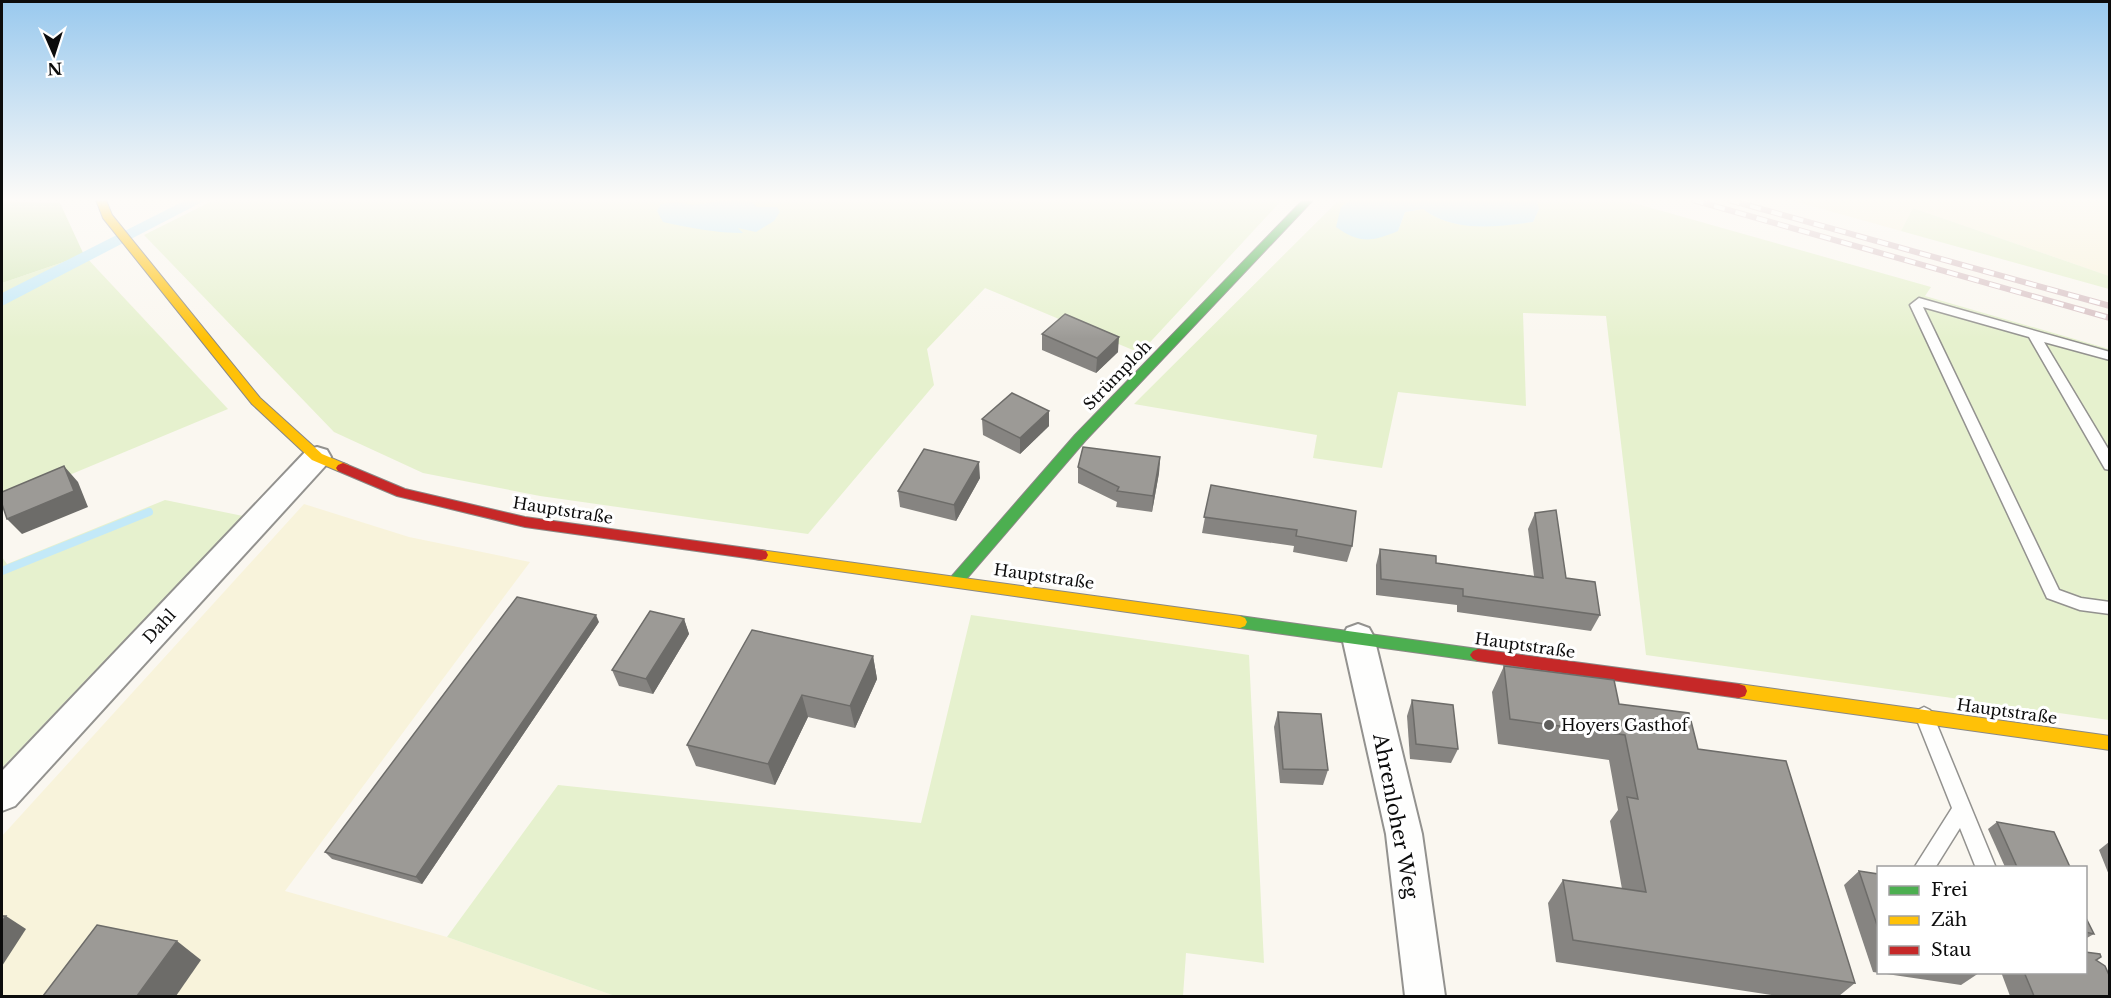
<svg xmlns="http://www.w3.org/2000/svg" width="2111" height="998" font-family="'Libre Baskerville',serif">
  <rect width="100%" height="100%" fill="#faf7f0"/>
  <g fill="#f8f3db">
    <path d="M1790,200H2109V276L1913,208L1901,231Z"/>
    <path d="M304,504L409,537L530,562L285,891L447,937L615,996H2V836Z"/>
  </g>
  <g fill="#e6f1ce">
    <path d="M214,200H1282L1140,353L985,288L927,349L934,385L808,534L540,496L423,473L334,432L144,235Z"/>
    <path d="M1339,200H1351L1341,207L1398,231L1405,212L1423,209C1454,233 1497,226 1533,222L1539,209L1537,200H1623L1931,287L1925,296L2109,349V720L1646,655L1606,316L1523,313L1526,406L1398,392L1382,468L1313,458L1317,435L1134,404Z"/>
    <path d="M1913,208L2109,276V289L1901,231Z"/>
    <path d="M84,255L228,409L2,503V283Z"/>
    <path d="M165,500L243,516L2,768V557L7,564Z"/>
    <path d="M971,615L1249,655L1264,963L1186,953L1183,996H615L447,937L558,785L921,823Z"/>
  </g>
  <path fill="#d6e9bb" d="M2,201L60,203L84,255L2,283Z"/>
  <g fill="#c3e9f8">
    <path d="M186,200H206L2,306V293Z"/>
    <path d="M727,200H750L757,207H777L780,212L774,221L756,232L738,228L743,233C716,233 690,228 663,222L657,211L661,204L677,202L693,205Z"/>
    <path d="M1351,200H1537L1539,209L1533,222C1496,227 1454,233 1423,209L1405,212L1398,231C1371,242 1360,244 1336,227L1341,207Z"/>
  </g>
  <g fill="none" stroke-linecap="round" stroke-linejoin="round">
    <path stroke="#c3e9f8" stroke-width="8" d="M2,571L149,512"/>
    <g stroke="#93928f" stroke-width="3">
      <g id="lane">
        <path d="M1919,298L2110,352V360L2044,342L2110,452V470L2105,469L2029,337L1923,307L2059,590L2081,598L2110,602V614L2080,610L2047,598L1910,305Z"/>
        <path d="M1924,707L1930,710L1933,715L1996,868H1976L1960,828L1935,868H1914L1952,808L1915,715L1918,710Z"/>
      </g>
    </g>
    <g stroke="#93928f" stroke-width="4">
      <g id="street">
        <path d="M317,447L327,450L331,457L327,464L15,806L2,811V771L307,450Z"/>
        <path d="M1358,624L1369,628L1374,637L1422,834L1445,996H1405L1386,834L1342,637L1347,628Z"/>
      </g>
    </g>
    <g stroke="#8a8885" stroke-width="2">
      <g id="fast">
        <path d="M1303,200H1313L1085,441L962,584H952L950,580L952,576L1075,435Z"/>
        <path d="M1240,616L1478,649L1483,651L1486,655L1483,659L1478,661L1240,628L1235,626L1233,622L1235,618Z"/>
      </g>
    </g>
    <g stroke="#8a8885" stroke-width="2">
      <g id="slow">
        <path d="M96,200H106L112,215L260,398L322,454L348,465L350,468L348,471H338L312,460L252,404L103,218Z"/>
        <path d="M761,550L1240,616L1245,618L1247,622L1245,626L1240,628L761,560L756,559L754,555L756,551Z"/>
        <path d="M1739,684L2110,736V750L1739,698L1733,696L1731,691L1733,686Z"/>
      </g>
    </g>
    <g stroke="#8a8885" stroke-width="2">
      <g id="jam">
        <path d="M343,463L405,489L525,517L761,550L766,551L768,555L766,559L761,560L525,527L397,496L338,471L336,468L338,465Z"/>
        <path d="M1478,649L1739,684L1745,686L1747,691L1745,696L1739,698L1478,661L1473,659L1470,655L1473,651Z"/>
      </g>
    </g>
    <use href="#lane" fill="#fefefd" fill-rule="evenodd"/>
    <use href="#street" fill="#fefefd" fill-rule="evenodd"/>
    <use href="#fast" fill="#4caf50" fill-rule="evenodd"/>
    <use href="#slow" fill="#ffc107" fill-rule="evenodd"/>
    <use href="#jam" fill="#c62828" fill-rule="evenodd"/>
    <g stroke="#d8c2c5" stroke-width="6">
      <g id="rail">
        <path d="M1693,200L2110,318"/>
        <path d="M1729,200L2110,306"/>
      </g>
    </g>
    <use href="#rail" stroke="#fff" stroke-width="4" stroke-dasharray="11" stroke-linecap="butt"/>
  </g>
  <g fill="#868481">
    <path d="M1042,334L1118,352L1096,373L1042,350Z"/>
    <path d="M1049,411V426L1020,454L983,435L982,419Z"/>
    <path d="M1160,457L1159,473L1152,512L1116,507L1117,502L1078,483V467Z"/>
    <path d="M980,478L956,521L900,507L898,491Z"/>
    <path d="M1211,485L1352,546L1347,562L1293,552L1294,546L1202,533Z"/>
    <path d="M1535,513L1566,578L1600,615L1591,631L1457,612V605L1376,595V565L1380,549L1436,563L1534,576L1528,529Z"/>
    <path d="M684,619L689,634L653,694L619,686L612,670Z"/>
    <path d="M599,622L422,884L332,859L325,852Z"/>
    <path d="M873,656L877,679L855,728L808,717L775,785L696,766L687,745Z"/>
    <path d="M1504,666L1619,704L1698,749L1855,983L1839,996H1778L1556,962L1548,903L1563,880L1622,889L1610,821L1618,810L1609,760L1498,744L1492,692Z"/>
    <path d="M1412,700L1458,749L1451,763L1410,759L1407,716Z"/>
    <path d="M1278,712L1328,770L1323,785L1280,783L1274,727Z"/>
    <path d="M1997,822L2070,867H2005L1988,829Z"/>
    <path d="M2109,842V875L2099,850Z"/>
    <path d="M1859,871L1878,874V972L1979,973L1961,985L1873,972L1844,885Z"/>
    <path d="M2085,916L2094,934L2085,939Z"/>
    <path d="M2096,960L2109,996H2010L2001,972H2085Z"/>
  </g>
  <g fill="#6d6c69">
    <path d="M1119,337L1118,352L1096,373L1097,358Z"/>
    <path d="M1049,411V426L1020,454V438Z"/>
    <path d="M1160,457L1159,473L1152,512L1153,496Z"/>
    <path d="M979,462L980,478L956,521L954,505Z"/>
    <path d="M64,466L78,482L88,507L22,534L7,519Z"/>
    <path d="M596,615L599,622L422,884L416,877Z"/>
    <path d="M684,619L689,634L653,694L646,679Z"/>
    <path d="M873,656L877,679L855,728L850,706Z"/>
    <path d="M802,695L808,717L775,785L768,764Z"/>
    <path d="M6,916L26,929L2,966V922Z"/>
    <path d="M177,941L201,960L176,996H137Z"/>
  </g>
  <g fill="#9c9a96" stroke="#6d6c69" stroke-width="1.5">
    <path d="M1065,314L1119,337L1097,358L1042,334Z"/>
    <path d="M1012,393L1049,411L1020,438L982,419Z"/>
    <path d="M1083,447L1160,457L1153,496L1117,491L1119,487L1078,467Z"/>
    <path d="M924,449L979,462L954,505L898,491Z"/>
    <path d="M64,466L74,491L7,519L2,504V492Z"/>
    <path d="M1211,485L1356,511L1352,546L1296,536L1297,530L1204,517Z"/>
    <path d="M1556,510L1566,578L1595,582L1600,615L1463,596V589L1381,579L1380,549L1436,556V563L1543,578L1535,513Z"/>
    <path d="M517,597L596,615L416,877L325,852Z"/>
    <path d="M650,611L684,619L646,679L612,670Z"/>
    <path d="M752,630L873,656L850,706L802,695L768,764L687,745Z"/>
    <path d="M1504,666L1614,680L1619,704L1689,713L1698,749L1786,761L1855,983L1573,940L1563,880L1646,892L1627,797L1638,799L1625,735L1510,719Z"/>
    <path d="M1412,700L1453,705L1458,749L1416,744Z"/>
    <path d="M1278,712L1321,714L1328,770L1283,769Z"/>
    <path d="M1997,822L2054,832L2070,867H2017Z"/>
    <path d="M1859,871L1878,874V928Z"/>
    <path d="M2,916H6L2,922Z"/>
    <path d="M2085,916L2094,934L2085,932Z"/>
    <path d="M97,925L177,941L137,996H43Z"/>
    <path d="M2085,952L2100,954L2101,957L2096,960L2105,966L2109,975V996H2034L2024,972H2085Z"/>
  </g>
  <linearGradient id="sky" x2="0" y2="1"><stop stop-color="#99c9ee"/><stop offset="0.59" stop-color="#fdfbf8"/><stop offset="1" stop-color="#fdfbf8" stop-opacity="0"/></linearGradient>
  <rect width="2111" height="339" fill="url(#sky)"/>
  <circle fill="#5f5e5c" stroke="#fff" stroke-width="2" cx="1549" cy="725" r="6"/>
  <g text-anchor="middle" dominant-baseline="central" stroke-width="6" stroke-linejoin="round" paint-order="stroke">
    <g font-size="16" fill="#0c0c0c" stroke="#fff">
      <text transform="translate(1117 375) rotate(-46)">Strümploh</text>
      <text transform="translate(563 510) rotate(9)">Hauptstraße</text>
      <text transform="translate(1044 576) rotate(8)">Hauptstraße</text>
      <text transform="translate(159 626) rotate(-47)">Dahl</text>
      <text transform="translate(1525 645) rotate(8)">Hauptstraße</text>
      <text transform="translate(2007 711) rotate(8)">Hauptstraße</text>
    </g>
    <g font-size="16" fill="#0c0c0c" stroke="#fff" text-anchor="start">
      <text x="1561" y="725">Hoyers Gasthof</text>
    </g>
    <g font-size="20" fill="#0c0c0c" stroke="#fff">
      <text transform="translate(1396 816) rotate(79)">Ahrenloher Weg</text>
    </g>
  </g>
  <rect width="2111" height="998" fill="none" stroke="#0c0c0c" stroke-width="6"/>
  <rect x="1877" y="866" width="210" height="108" fill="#ffffff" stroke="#9e9e9e" stroke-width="1.5"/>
  <rect x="1889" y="886" width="30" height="9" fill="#4caf50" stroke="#9e9e9e" stroke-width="1.5"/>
  <text x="1931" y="896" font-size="18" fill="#0c0c0c">Frei</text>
  <rect x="1889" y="916" width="30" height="9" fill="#ffc107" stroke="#9e9e9e" stroke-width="1.5"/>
  <text x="1931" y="926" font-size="18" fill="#0c0c0c">Zäh</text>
  <rect x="1889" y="946" width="30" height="9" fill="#c62828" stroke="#9e9e9e" stroke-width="1.5"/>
  <text x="1931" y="956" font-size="18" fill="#0c0c0c">Stau</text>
  <g transform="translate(54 54) rotate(177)" stroke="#ffffff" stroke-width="4.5" paint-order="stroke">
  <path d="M0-4.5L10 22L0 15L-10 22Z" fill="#0c0c0c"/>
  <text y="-9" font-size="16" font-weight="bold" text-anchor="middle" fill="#0c0c0c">N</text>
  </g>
</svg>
